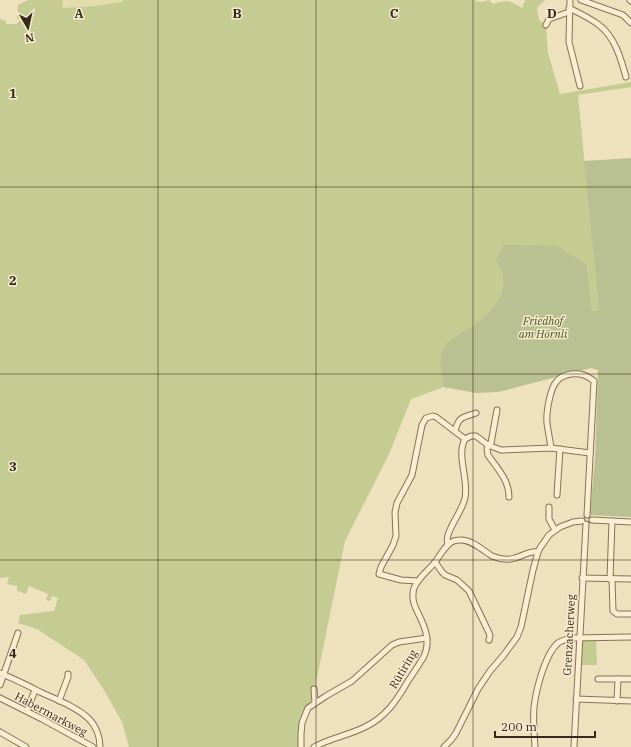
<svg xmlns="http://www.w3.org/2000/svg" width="631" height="747" font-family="'IBM Plex Serif',serif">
  <rect width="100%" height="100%" fill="#eee1be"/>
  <path fill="#e4dcab" d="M63,0H123L122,2L95,6L62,8Z"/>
  <g fill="#c4cc92">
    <path d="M28,0H63L62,8L95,6L122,2L123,0H474C480,3 483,2 489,0L493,4C508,0 509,0 522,8L525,0H545L537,8L539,20L546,25L547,40L548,53L560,94L631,82V87L578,95L599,310L592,311L587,265L514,281L448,389L444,387L411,399L389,454L345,541L313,697C301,716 298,724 299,747H129L122,722L104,690L84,660L37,629L18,623L20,615L54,611L58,598L52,596L50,601L46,600L48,594L29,586L26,594L22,593V592L17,591V586L7,584L9,577L0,578V19L6,21V24H17L19,21L30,17L17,19L18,5Z"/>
    <path d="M596,638L597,665H581L582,641L583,640Z"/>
  </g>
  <path fill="#b9c092" d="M631,158V517L590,515L595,459L598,370L591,368L498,392L476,393L444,387C443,378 439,364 441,355C442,350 446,345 449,341C470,327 496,315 503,289C504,284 503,278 503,273L496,259L504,245L557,246L587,265L592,311L599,310L584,161Z"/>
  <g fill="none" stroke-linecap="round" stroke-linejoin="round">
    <g stroke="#877257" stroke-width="7">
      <g id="minor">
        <path d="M570,0L569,42L580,86"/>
        <path d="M581,0L623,15L631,23"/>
        <path d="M630,0L631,1"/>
        <path d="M569,8C579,13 590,18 599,25C615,37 621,59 626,77"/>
        <path d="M546,25L549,19L569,12"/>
        <path d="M497,410L491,443C486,446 487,450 488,455C497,468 509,480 509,497"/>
        <path d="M455,431C459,416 462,418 476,413"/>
        <path d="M465,439L471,436H476L488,445L501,450L551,448L590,453"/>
        <path d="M551,448C550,440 548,431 547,423C546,413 550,388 557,381C560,377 566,375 571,374C581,373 586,375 594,381L587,515"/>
        <path d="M557,495L560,449"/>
        <path d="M549,507V519L555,530"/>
        <path d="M592,520L631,522"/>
        <path d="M448,544C447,541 447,538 448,535C452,522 462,511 465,498C469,480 456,455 465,439"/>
        <path d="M435,562L442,572L445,575L457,580L469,591L490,635L489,640"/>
        <path d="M582,578L631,579"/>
        <path d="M610,579L612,521"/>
        <path d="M612,579L613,611L617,614H631"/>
        <path d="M418,581L401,580L379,574L381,567L393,545L396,536L395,512L397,503L412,475L422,425L426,418L433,416L436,417L465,439"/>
        <path d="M0,673C14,679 27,685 40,692C55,699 77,707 89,719C96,726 100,737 100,747"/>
        <path d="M598,679H618"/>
        <path d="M0,685L18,633"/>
        <path d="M314,689L315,703"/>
        <path d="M0,698L42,719L93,747"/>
        <path d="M576,699L631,701"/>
        <path d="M59,701L68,677V674"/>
        <path d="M617,701L618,679H631"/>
        <path d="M27,711L35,690"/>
        <path d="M0,732L26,747"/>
        <path d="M301,747V734L302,723L308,708L326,696L352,681L392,645L399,642L427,638"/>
        <path d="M314,747C331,738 349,735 365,727C386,717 397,700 408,681C413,674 418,666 423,658C431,643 426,629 419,615C416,609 412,602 413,595C413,592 413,589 415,586C420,576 430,569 436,561C440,555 444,548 449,544C452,541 457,540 460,540C471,539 484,551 492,556C499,559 508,560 515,558C523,556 530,550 538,552"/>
        <path d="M444,747L451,740L456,733L478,689L490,671L503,656L517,637L521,627L533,570L538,552L540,548L549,535L560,527L573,522L582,521"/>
        <path d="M535,747C534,734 533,720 534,707C536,690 545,654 558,643C562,640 567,639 573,638L631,637"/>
        <path d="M574,747L586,524"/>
      </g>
    </g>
    <use href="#minor" stroke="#f9eed1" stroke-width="5"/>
  </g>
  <path fill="none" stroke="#36291c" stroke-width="1" stroke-opacity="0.55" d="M158,0V747M316,0V747M473,0V747M0,187H631M0,374H631M0,560H631"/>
  <g text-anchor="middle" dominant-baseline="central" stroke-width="3" stroke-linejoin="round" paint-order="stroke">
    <g font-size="11" font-style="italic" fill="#455222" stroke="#f6ebce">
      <text x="543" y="321">Friedhof<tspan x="543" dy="13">am Hörnli</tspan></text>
    </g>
    <g font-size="11" fill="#36291c" stroke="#f6ebce">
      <text transform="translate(569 635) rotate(-87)">Grenzacherweg</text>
      <text transform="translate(403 669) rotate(-59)">Rütiring</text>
      <text transform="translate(51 714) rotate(28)">Habermarkweg</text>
    </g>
  </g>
  <g font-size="13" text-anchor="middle" font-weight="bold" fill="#36291c" stroke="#f6ebce" stroke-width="3" stroke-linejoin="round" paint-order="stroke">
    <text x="79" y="18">A</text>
    <text x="237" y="18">B</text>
    <text x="394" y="18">C</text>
    <text x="552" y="18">D</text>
    <text x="13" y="98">1</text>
    <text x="13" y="285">2</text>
    <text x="13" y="471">3</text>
    <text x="13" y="658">4</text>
  </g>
  <g transform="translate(28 28) rotate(171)" stroke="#f6ebce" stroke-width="3" paint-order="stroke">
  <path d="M0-3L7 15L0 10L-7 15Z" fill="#36291c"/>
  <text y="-6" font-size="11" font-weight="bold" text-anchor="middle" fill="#36291c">N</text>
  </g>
  <path d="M495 731v6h100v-6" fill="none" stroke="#36291c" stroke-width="2"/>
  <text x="501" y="731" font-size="12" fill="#36291c" stroke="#f6ebce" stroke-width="3" paint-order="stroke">200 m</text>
</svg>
